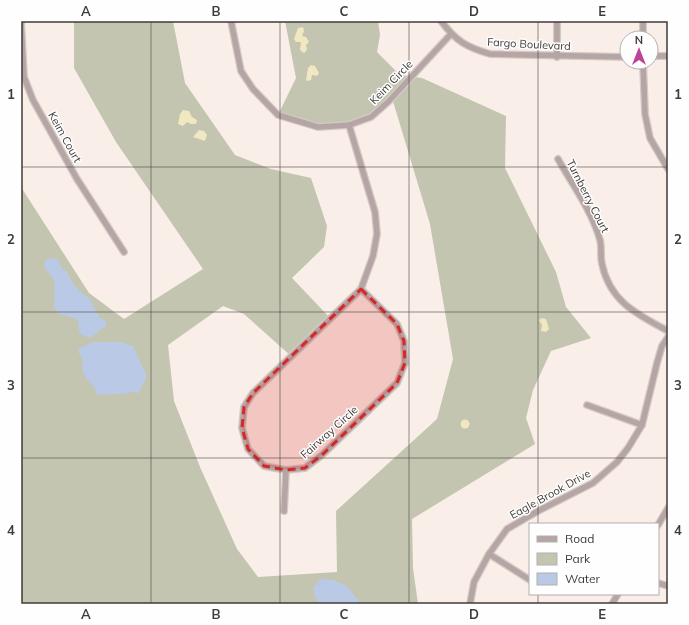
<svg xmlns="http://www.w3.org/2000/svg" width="689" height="625" font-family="Mulish,sans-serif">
  <rect width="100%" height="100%" fill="#f9eee8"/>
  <path fill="#c3c5b0" d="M74,21H173L185,83L235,155L271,169L311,178L327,226L324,247L292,278L331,319L291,356L244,314L223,306L168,345L174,401L200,467L237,549L258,577L337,572L336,511L437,419L453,359L430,224L392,98C386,104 379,112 371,117C342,135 308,124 278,115L296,78L285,21H378L380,35L377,52L400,75L422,78L506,116L505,168L556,272L566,307L591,338L551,351L533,390L526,418L535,444L412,519L413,568L418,604H21V187L89,293L124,319L203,269L116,142L74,68Z"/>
  <g fill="#f1e7c1">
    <path d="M303,27L304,31L302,36L306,37L309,42L306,45L307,50L304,53L300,50L301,42H296L294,39L298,28Z"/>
    <path d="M311,65L315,66L319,73L317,76L312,75L311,80L308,81L306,80L308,68Z"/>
    <path d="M183,110L189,111L192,117L197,120L196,124H191L187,122L183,126L178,124L180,114Z"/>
    <path d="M199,130L204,131L207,135L205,141L193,137Z"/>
    <path d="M542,318L546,319L549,329L546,332L541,331L542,325L539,320Z"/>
    <circle cx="465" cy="424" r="4.5"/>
  </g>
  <g fill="#bac9e5">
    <path d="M53,258L57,259L63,270L67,271C71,283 79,292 89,298L100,318L106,321V326L90,338C75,334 81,330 77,319L59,314L54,308C53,298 57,288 53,279C49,271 43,271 45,260Z"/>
    <path d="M93,342H120L133,346L146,374V378L138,394L135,391C124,396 107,393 97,395C95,380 79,381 83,360L78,352L80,348Z"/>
    <path d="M320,579L333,580L347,586L361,604H320L315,597L313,588Z"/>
  </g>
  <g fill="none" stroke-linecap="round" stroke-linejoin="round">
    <g stroke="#d4cac5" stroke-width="8">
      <g id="street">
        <path d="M21,21L24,77L33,100L77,179L124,252"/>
        <path d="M231,21L241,71L253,89L278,115L318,127L349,125L371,117L388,102L451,34"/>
        <path d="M441,21C456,41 466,47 490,54L627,57"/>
        <path d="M557,21V57"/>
        <path d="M643,21V38"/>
        <path d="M651,56H668"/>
        <path d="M643,62L645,114L650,138L668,169"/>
        <path d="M349,125L375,212L377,234L373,256L361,289L253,393L244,407L242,428L248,449L264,466L286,470L305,468L322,455L397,383L405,363L404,341L397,324L361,289"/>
        <path d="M558,159C572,184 592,211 600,240C602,248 600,256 602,264C610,302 637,314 668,331"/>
        <path d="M587,405L642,425"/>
        <path d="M284,511L286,470"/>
        <path d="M658,525L668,508"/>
        <path d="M489,554L530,580"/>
        <path d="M658,583L668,586"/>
        <path d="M470,604L474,582L489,554L507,529L538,511L593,483L617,462L628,448L642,425L657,363L662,346L668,337"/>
        <path d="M612,604L618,594"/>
      </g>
    </g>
    <use href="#street" stroke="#b5a5a4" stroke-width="5.5"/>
  </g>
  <path fill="#d62828" fill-opacity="0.2" stroke="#d62828" stroke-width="3" stroke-dasharray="8 5" stroke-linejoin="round" d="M361,289L397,324L404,341L405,363L397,383L322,455L305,468L286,470L264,466L248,449L242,428L244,407L253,393Z"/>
  <path fill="none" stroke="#403b39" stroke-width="1" stroke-opacity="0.55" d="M151,21V604M280,21V604M409,21V604M538,21V524M21,167H668M21,312H668M21,458H668M538,594V604"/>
  <g text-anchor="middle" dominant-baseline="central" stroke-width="3" stroke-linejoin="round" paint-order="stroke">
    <g font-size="11" fill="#403b39" stroke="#fefefe">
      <text transform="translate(529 44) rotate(3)">Fargo Boulevard</text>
      <text transform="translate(391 82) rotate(-46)">Keim Circle</text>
      <text transform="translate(65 137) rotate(61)">Keim Court</text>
      <text transform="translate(588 196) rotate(63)">Turnberry Court</text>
      <text transform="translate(329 432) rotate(-42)">Fairway Circle</text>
      <text transform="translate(550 494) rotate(-29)">Eagle Brook Drive</text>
    </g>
  </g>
  <rect width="689" height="625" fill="none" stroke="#fefefe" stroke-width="44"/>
  <rect x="529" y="523" width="130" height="72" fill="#fefefe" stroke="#b2b0af"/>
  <rect x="537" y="536" width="20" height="6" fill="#b5a5a4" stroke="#b2b0af"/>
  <text x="565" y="543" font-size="12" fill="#403b39">Road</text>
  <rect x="537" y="553" width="20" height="12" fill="#c3c5b0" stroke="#b2b0af"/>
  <text x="565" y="563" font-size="12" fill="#403b39">Park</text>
  <rect x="537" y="573" width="20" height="12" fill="#bac9e5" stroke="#b2b0af"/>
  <text x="565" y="583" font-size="12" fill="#403b39">Water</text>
  <g transform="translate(639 50)"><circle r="19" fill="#fefefe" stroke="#b2b0af"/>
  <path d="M0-3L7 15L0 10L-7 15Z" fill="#bd4498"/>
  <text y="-6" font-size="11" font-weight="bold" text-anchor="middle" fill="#403b39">N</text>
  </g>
  <rect x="22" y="22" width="645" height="581" fill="none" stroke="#403b39" stroke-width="1.5"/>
  <g font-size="13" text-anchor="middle" font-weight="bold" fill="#403b39">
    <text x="86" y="16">A</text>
    <text x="216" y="16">B</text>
    <text x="344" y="16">C</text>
    <text x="474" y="16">D</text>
    <text x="602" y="16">E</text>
    <text x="11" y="99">1</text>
    <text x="678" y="99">1</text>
    <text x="11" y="244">2</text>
    <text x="678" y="244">2</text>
    <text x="11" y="390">3</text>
    <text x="678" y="390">3</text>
    <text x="11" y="535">4</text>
    <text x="678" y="535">4</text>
    <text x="86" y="619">A</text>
    <text x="216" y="619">B</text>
    <text x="344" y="619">C</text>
    <text x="474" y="619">D</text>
    <text x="602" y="619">E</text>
  </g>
</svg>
